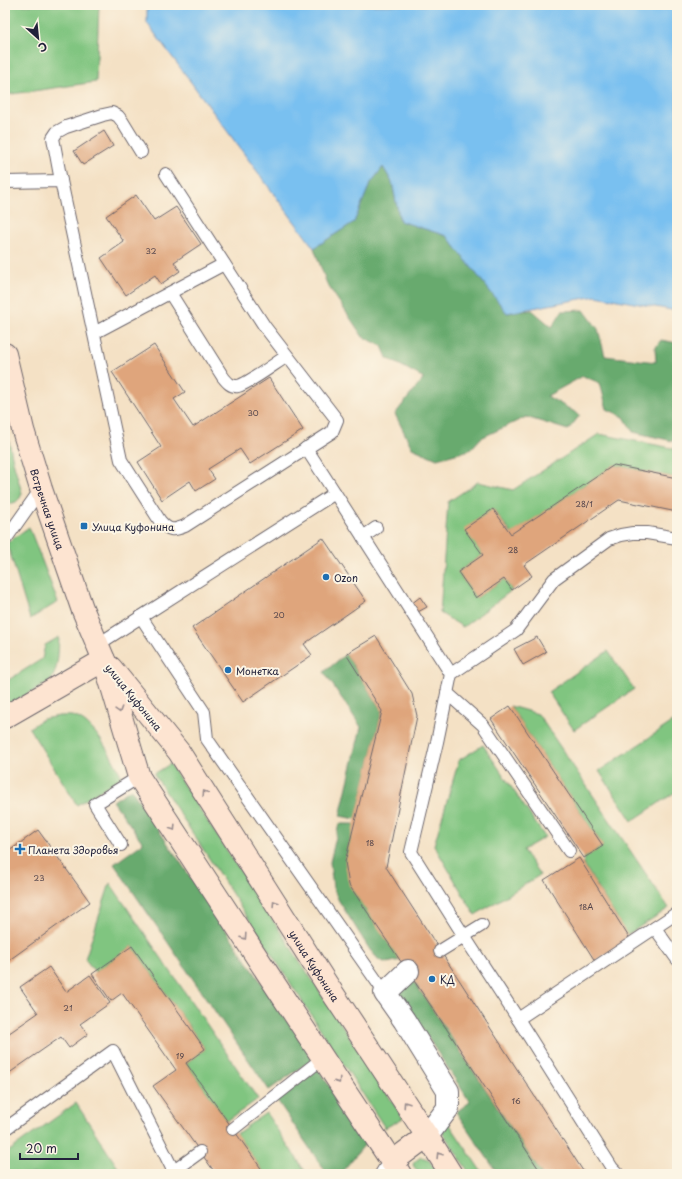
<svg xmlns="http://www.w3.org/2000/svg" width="682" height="1179" font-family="'Playpen Sans',sans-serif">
  <rect width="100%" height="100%" fill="#fcf5e5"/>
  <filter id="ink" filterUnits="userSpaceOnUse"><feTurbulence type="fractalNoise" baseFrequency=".025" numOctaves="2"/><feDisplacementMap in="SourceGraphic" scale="8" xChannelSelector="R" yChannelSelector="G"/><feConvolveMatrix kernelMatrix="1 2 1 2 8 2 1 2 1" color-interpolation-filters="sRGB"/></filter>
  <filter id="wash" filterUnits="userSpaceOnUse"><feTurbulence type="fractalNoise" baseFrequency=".012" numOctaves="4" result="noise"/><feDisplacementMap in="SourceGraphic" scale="16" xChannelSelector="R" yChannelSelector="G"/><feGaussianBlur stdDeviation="0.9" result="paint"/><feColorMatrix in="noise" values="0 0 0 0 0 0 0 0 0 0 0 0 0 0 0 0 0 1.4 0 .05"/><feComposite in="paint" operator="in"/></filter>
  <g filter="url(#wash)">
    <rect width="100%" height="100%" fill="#f4e1c5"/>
    <g fill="#80c580" stroke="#51745e">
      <path d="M5,5H99L96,82L5,95Z"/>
      <path d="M5,421L13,461L22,493L20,498L16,502L5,505Z"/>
      <path d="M599,434L677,449V478L614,465L512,534L493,509L465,529L483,555L458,572L476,598L504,579L512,590L463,627L440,613L448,502L478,482L513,490Z"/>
      <path d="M29,527L58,602L30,619L7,543Z"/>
      <path d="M59,637C58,653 59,668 50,682L6,706L5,682L42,659L45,645Z"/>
      <path d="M608,651L634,689L574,730L548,692Z"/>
      <path d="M510,706L538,714L669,908L627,935L583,863L584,858L603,846Z"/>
      <path d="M59,716C65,716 73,715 78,718C97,727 113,759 122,777L77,805L29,728L43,719Z"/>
      <path d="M677,719V791L632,821L599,771Z"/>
      <path d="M483,745L545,837L523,850L540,875L475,915L434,845L459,760Z"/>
      <path d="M170,764L403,1118L385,1128L154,774Z"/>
      <path d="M110,883L258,1099L227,1121L186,1063L205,1049L132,946L95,972L85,959Z"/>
      <path d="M76,1103L122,1174H5V1154Z"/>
      <path d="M266,1113L307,1174H265L236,1134Z"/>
      <path d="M446,1119L483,1174H470L443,1133V1123Z"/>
      <path d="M421,1157L428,1159L439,1174H419L413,1165L414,1162Z"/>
    </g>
    <g fill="#68aa6e" stroke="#456654">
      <path d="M383,167L392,182L400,221L447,236L507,313L532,310L552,327L562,311L584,310L598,329L605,356L656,362L655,348L661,340L677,343V442L633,432L624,417L607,409L600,383L583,376L547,396L580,415L568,430L526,417L481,438L470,450L437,459L412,448L395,414L424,378L387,358L382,346L363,337L327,284L314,248L354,222L370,184Z"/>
      <path d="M346,654L382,711L356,819L340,816L361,727L324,672Z"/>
      <path d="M131,789L313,1059L269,1090L114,864L143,843L113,801Z"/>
      <path d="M339,824H354L400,960L387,963L379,960L370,950L339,901L333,888L330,862Z"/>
      <path d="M411,977L542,1174H498L456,1112L470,1102L398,992Z"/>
      <path d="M318,1069L367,1142L340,1174H327L277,1100Z"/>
    </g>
    <path fill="#79c0f0" stroke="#4e7196" d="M147,5H677V311L596,296L507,313L447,236L400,221L392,182L383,167L370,184L354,222L314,248L147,23Z"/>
    <g id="blocks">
      <g fill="#dfa57c">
        <path d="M104,131L113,146L83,165L74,151Z"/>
        <path d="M136,195L154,221L176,207L201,244L174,262L180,271L161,284L155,275L126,295L101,258L124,242L106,216Z"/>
        <path d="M154,345L185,392L174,399L193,427L269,378L303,430L250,464L240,449L208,469L215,479L196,491L190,481L162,500L138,462L161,447L112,372Z"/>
        <path d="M614,465L677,478V512L619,500L524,565L532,576L512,590L504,579L476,598L458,572L483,555L464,529L493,509L511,534Z"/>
        <path d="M323,538L366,601L304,644L312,655L243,702L192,628Z"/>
        <path d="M420,597L427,607L416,613L411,604Z"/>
        <path d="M376,636L412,694L417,716L386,867L585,1174H542L446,1028L349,885L345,862L382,711L346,654Z"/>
        <path d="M537,637L546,652L523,665L514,649Z"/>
        <path d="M510,706L603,846L584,858L491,719Z"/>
        <path d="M38,830L90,902L5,963V854Z"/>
        <path d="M579,858L630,939L595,961L544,880Z"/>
        <path d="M132,946L205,1049L186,1063L265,1174H216L153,1086L176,1070L122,993L111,1001L92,974Z"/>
        <path d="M49,967L66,992L90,975L110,1003L80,1024L88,1034L69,1048L61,1037L5,1076V1036L38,1013L20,987Z"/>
      </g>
    </g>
  </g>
  <g filter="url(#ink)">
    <use href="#blocks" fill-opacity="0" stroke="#6c656b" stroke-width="1"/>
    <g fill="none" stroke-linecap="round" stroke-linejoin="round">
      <g stroke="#6c656b" stroke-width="14">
        <g id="lane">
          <path d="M61,181L53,138L57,132L66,127L103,115L112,113L118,116L122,121L141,152"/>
          <path d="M5,182L61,181L121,460L160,521C169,531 173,531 185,526L332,432L337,420L265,327L166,174"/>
          <path d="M170,293L223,377C227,382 231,387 238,386C248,384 277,362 287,356"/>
          <path d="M94,333L224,264"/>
          <path d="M306,448L335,493"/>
          <path d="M363,537L376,528"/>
          <path d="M5,540L41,489"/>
          <path d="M141,617L204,712L207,739L385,993"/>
          <path d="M97,645L335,493L451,674"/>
          <path d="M447,693L483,725L569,851"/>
          <path d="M121,845L95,804L139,777"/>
          <path d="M655,928L677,959"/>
          <path d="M440,951L482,925"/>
          <path d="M518,1019L677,913"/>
          <path d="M5,1129L113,1051L175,1174"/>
          <path d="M233,1129L323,1058"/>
          <path d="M174,1171L200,1152"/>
          <path d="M381,1174L384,1169L392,1162"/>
          <path d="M618,1174L612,1168L518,1019L464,936L411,852L437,742L451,674L516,630L554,579L609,539L621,535L633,533H647L677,538"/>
        </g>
      </g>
      <g stroke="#6c656b" stroke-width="24">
        <path id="street" d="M408,971L385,993L404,1020L448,1091V1108L427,1136"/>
      </g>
      <g stroke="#6c656b" stroke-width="24">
        <g id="secondary">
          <path id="s1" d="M5,354L23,430L41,489L82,608L104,660L139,777L323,1058L400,1174"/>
          <path id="s2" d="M111,668L179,752L326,983L427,1136L451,1174"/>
          <path d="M5,717L104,660"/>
          <path d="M392,1162L427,1136"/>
        </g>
      </g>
      <use href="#lane" stroke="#fff" stroke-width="12"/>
      <use href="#street" stroke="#fff" stroke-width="22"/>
      <use href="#secondary" stroke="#fde4d1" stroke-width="22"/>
    </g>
    <defs><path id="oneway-chevron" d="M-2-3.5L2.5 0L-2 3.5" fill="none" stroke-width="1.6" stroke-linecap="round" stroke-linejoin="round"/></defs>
    <g stroke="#9a8d8e">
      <use href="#oneway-chevron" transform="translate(119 710) rotate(73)"/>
      <use href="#oneway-chevron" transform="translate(205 793) rotate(-122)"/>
      <use href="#oneway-chevron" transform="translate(173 828) rotate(57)"/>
      <use href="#oneway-chevron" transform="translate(275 903) rotate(-122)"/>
      <use href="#oneway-chevron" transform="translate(244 937) rotate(57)"/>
      <use href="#oneway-chevron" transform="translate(338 1081) rotate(56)"/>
      <use href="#oneway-chevron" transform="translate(406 1104) rotate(-124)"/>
      <use href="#oneway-chevron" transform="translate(439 1155) rotate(-122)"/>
    </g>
  </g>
  <g fill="#1f6fb2" stroke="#fcf5e5" stroke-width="1.5">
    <rect x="80" y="522" width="8" height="8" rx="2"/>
    <circle cx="326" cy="577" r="4"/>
    <circle cx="228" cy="670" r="4"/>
    <path d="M18 843h4v4h4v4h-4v4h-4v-4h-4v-4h4z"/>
    <circle cx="432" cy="979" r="4"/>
  </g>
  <g text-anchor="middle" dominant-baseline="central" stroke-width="4" stroke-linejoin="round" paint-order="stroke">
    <g font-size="8" fill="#51434b">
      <text x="151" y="251">32</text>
      <text x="253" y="413">30</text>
      <text x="584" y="504">28/1</text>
      <text x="513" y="550">28</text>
      <text x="279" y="615">20</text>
      <text x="370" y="843">18</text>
      <text x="39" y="878">23</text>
      <text x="586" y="907">18А</text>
      <text x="68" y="1008">21</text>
      <text x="180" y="1056">19</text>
      <text x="516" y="1101">16</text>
    </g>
    <g font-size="10" fill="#22223b" stroke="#fcf5e5">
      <text stroke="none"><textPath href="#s1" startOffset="161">Встречная улица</textPath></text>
      <text transform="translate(134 697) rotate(51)">улица Куфонина</text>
      <text stroke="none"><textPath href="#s2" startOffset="361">улица Куфонина</textPath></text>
    </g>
    <g font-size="10" fill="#22223b" stroke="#fcf5e5" text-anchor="start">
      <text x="92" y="526">Улица Куфонина</text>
      <text x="334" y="577">Ozon</text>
      <text x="236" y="670">Монетка</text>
      <text x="28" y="849">Планета Здоровья</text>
      <text x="440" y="979">КД</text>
    </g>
  </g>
  <rect width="682" height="1179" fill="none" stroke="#fcf5e5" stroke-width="20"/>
  <g transform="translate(38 38) rotate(153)" stroke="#fcf5e5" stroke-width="3" paint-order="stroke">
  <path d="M0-3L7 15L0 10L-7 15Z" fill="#22223b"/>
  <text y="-6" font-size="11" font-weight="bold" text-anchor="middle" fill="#22223b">С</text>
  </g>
  <path d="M20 1153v6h58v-6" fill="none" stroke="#22223b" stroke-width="2"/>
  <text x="26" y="1153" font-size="12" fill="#22223b" stroke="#fcf5e5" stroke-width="3" paint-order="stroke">20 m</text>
</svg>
